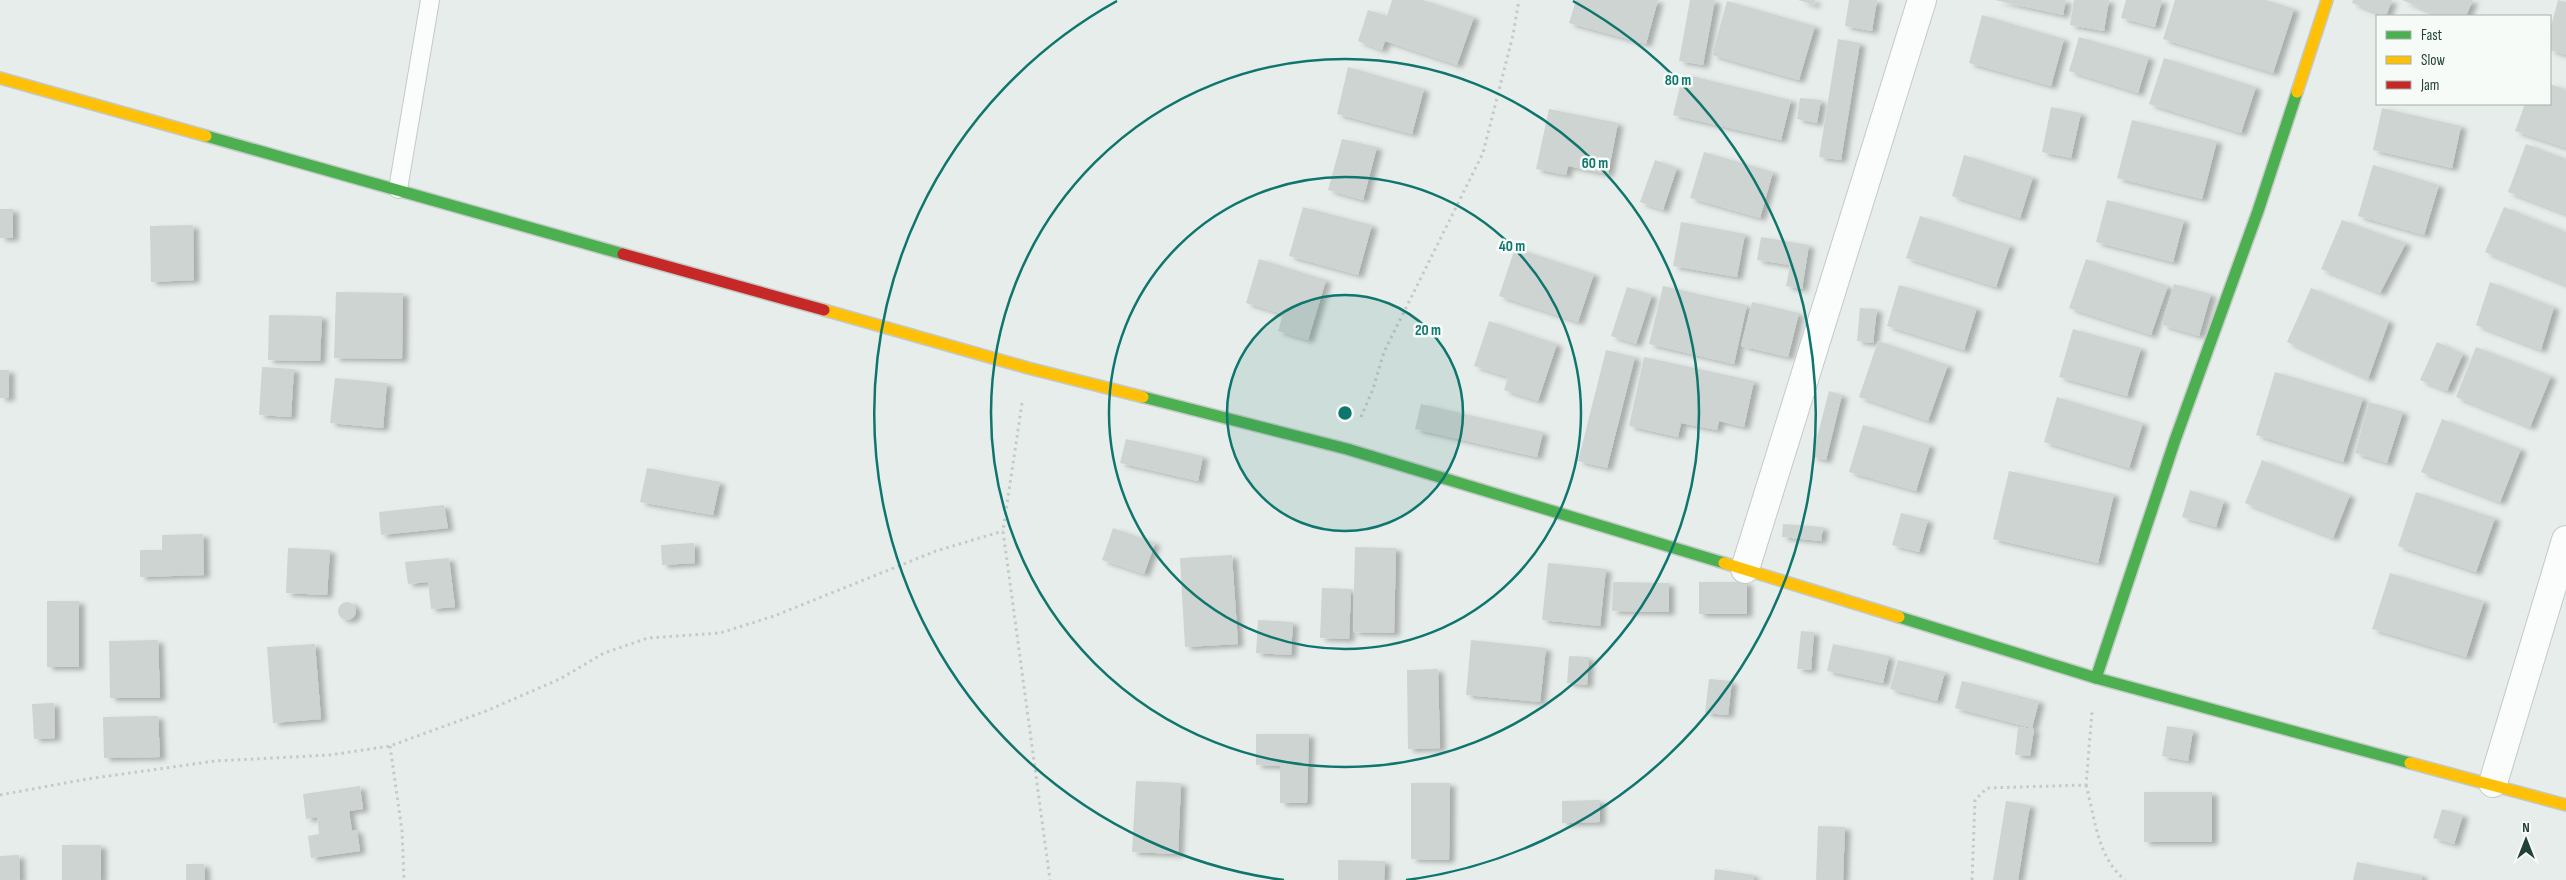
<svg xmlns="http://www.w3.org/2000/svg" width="2566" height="880" font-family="'Sofia Sans Condensed',sans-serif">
  <defs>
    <filter id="shadow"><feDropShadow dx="5.5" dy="3" stdDeviation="2.5" flood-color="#0004"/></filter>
  </defs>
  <rect width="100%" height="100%" fill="#e7edea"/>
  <g fill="#ced4d1" filter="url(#shadow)">
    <path d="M1392,0H1423L1474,17L1457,65L1385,41L1382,50L1358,41L1368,10L1387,16Z"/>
    <path d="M1576,0H1658L1646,44L1569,23Z"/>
    <path d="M1690,0H1715L1703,65L1679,61Z"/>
    <path d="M1798,0H1815L1814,5Z"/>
    <path d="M1849,0H1877L1872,31L1845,26Z"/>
    <path d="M1995,0H2066L2063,15Z"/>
    <path d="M2074,0H2109L2104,31L2070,25Z"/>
    <path d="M2126,0H2162L2155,27L2121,18Z"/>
    <path d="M2175,0H2266L2294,9L2273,73L2163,39Z"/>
    <path d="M2353,0H2392L2386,16L2352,3Z"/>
    <path d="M2402,0H2473L2466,16H2440Z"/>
    <path d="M2558,0L2566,2V55L2550,50V30Z"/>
    <path d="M1727,1L1815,26L1799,80L1712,55Z"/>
    <path d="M1982,15L2064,39L2051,86L1969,63Z"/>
    <path d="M2079,37L2149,57L2138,93L2069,71Z"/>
    <path d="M1838,39L1860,43L1841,160L1819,157Z"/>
    <path d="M2164,58L2256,87L2241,133L2149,104Z"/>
    <path d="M1348,67L1424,89L1412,134L1337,114Z"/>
    <path d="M1683,74L1791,100L1781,140L1673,115Z"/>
    <path d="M2550,84L2566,90V148L2515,131L2525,104H2550Z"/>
    <path d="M1800,98L1821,100L1817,123L1797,119Z"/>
    <path d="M2051,107L2081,113L2071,158L2042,152Z"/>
    <path d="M2382,108L2461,126L2452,168L2373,150Z"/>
    <path d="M1549,109L1618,123L1608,174L1568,166L1566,175L1536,169Z"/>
    <path d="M2132,120L2217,141L2202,199L2117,178Z"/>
    <path d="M1342,139L1377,147L1363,200L1328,190Z"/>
    <path d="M2526,144L2566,159V214L2508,192Z"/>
    <path d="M1704,152L1773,172L1760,218L1690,198Z"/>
    <path d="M1964,155L2033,177L2020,218L1952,196Z"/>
    <path d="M1655,160L1677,168L1663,210L1640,202Z"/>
    <path d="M2373,165L2439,185L2424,235L2358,216Z"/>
    <path d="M2107,200L2184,220L2173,262L2096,242Z"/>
    <path d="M1303,207L1372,225L1358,275L1289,256Z"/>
    <path d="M2504,207L2566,232V285L2485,252Z"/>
    <rect x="0" y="209" width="13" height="29"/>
    <path d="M1920,216L2010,245L1996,287L1906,258Z"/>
    <path d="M2342,220L2406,243L2380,293L2321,269Z"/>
    <path d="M1681,222L1745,234L1737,277L1673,266Z"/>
    <path d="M193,225L194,280L151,282L150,226Z"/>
    <path d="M1761,237L1809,245L1802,289L1786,286L1790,265L1757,260Z"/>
    <path d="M1515,248L1594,274L1578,322L1499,296Z"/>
    <path d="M1259,259L1326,280L1308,340L1278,331L1283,314L1246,303Z"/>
    <path d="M2086,259L2168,286L2151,335L2069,308Z"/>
    <path d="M2490,282L2554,307L2541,350L2476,325Z"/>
    <path d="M2174,284L2211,294L2199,336L2162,325Z"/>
    <path d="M1899,285L1977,308L1964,350L1887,326Z"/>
    <path d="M1663,286L1747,305L1734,364L1649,344Z"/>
    <path d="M1627,287L1652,295L1636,344L1611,336Z"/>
    <path d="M2311,288L2389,321L2368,379L2287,342Z"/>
    <path d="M336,292L403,293L402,359L334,358Z"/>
    <path d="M1752,302L1799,313L1788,357L1741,346Z"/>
    <path d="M1860,308L1877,309L1873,343L1857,341Z"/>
    <path d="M269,315L322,316L320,361L268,360Z"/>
    <path d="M1489,321L1557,344L1538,401L1504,390L1508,377L1474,366Z"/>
    <path d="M2073,329L2141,348L2127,396L2059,377Z"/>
    <path d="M1878,341L1948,365L1928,421L1859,397Z"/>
    <path d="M2437,342L2463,354L2447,391L2420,380Z"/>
    <path d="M2476,347L2551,376L2530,427L2456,397Z"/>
    <path d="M1606,350L1635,357L1607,468L1578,461Z"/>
    <path d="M1644,357L1754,381L1744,427L1719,421L1717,430L1681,423L1678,437L1629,426Z"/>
    <path d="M262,367L294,369L291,417L259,415Z"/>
    <rect x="0" y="370" width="9" height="28"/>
    <path d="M2275,372L2363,398L2343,462L2256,435Z"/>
    <path d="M335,378L387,383L383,428L330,423Z"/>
    <path d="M1829,391L1842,395L1826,460L1812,457Z"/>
    <path d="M2057,397L2143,423L2129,468L2044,442Z"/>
    <path d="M2369,402L2403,412L2387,463L2355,453Z"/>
    <path d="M1421,404L1543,432L1537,457L1415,429Z"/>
    <path d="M2442,419L2521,449L2500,502L2421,472Z"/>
    <path d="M1863,425L1930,445L1916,491L1849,472Z"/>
    <path d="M1126,439L1203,456L1198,481L1120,463Z"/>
    <path d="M2262,460L2350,495L2333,538L2245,503Z"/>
    <path d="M647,468L720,482L713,515L640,502Z"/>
    <path d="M2009,471L2114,494L2098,563L1993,539Z"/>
    <path d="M2190,490L2224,501L2216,527L2182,517Z"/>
    <path d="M2416,492L2495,518L2476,572L2398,546Z"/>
    <path d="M444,505L448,528L381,535L379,512Z"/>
    <path d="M1901,513L1928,520L1919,552L1892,545Z"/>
    <path d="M1783,524L1823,527L1821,541L1782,537Z"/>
    <path d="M1113,528L1155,543L1144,574L1102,560Z"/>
    <path d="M203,534L204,575L140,577V550H162V535Z"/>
    <path d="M694,543L695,563L662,565L661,545Z"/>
    <path d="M1355,547L1396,548L1394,633L1353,632Z"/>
    <path d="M288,548L330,550L327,595L286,593Z"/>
    <path d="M1232,555L1238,644L1185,647L1180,558Z"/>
    <path d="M449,558L455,607L431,609L428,582L408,584L405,562Z"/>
    <path d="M1548,563L1606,569L1600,626L1542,620Z"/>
    <path d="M2390,573L2484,601L2466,657L2372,629Z"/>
    <path d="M1613,582L1669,583V612L1612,611Z"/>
    <rect x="1699" y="582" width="48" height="32"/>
    <path d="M1322,588L1351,589L1349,639L1320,638Z"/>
    <rect x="47" y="601" width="32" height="66"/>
    <circle cx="347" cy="611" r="9"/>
    <path d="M1258,620L1293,622L1291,655L1256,653Z"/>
    <path d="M1801,631L1814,632L1811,670L1797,669Z"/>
    <path d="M158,640L160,698H110L109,641Z"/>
    <path d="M1471,640L1546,648L1540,702L1466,695Z"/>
    <path d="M315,644L321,719L273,723L267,647Z"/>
    <path d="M1833,644L1889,656L1883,683L1827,671Z"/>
    <path d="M1569,656L1589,657L1587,685L1567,683Z"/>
    <path d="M1898,660L1945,672L1937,701L1890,689Z"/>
    <path d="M1438,669L1440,748L1408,749L1407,670Z"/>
    <path d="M1709,679L1732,681L1728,715L1705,713Z"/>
    <path d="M1962,681L2039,701L2032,728L1955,708Z"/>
    <path d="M54,703L55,738L34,739L32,704Z"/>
    <path d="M158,716L160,757L104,758L103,717Z"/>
    <path d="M2167,726L2193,730L2188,761L2162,756Z"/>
    <path d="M2018,727L2034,729L2030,756L2015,755Z"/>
    <path d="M1256,734H1309L1307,803H1280V766L1256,765Z"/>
    <path d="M1136,781L1181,783L1178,854L1132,852Z"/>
    <path d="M1411,783H1450L1449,860L1411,859Z"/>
    <path d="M360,786L363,809L349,811L352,831L357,830L360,851L311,858L308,836L319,834L317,817L306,819L303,794Z"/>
    <rect x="2144" y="792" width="68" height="50"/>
    <path d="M1600,800V822L1562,823V801Z"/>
    <path d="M2006,801L2030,805L2018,880H1993Z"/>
    <path d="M2442,809L2463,815L2454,844L2433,838Z"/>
    <path d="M1818,826L1845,827L1843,880H1816Z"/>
    <rect x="62" y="845" width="39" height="35"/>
    <path d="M19,855L20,880H0V856Z"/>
    <path d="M1338,860L1385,861L1384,880H1338Z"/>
    <path d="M2357,862L2422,875L2421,880H2353Z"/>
    <path d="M186,864H204L205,880H186Z"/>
    <path d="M1715,869L1754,875L1753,880H1714Z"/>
  </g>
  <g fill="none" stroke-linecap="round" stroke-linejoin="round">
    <g stroke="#c4cac7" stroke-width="20">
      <path id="lane" d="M398,189L430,0"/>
    </g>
    <g stroke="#c4cac7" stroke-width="30">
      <g id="street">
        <path d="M1745,569L1922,0"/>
        <path d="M2493,783L2566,540"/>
      </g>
    </g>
    <g stroke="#c3cac7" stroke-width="14">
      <g id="fast">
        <path d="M206,136L623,254"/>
        <path d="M1143,397L1347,449L1724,563"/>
        <path d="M1899,617L2096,678L2410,763"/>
        <path d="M2096,678L2175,440L2258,211L2297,92"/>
      </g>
    </g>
    <g stroke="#c3cac7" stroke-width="14">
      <g id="slow">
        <path d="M0,78L206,136"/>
        <path d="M2297,92L2327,0"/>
        <path d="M824,310L1028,368L1143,397"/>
        <path d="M1724,563L1899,617"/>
        <path d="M2410,763L2566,805"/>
      </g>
    </g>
    <g stroke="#c3cac7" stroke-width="14">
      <path id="jam" d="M623,254L824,310"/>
    </g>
    <g stroke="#c2ccc7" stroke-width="3" stroke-dasharray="2.5 4" stroke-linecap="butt">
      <path d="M1022,403L1003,531L1050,880"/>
      <path d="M1361,417L1373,389L1384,352L1483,153L1513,35L1519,0"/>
      <path d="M390,746L402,831L404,880"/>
      <path d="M2086,785C2095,818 2097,857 2125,880"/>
      <path d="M0,795L87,779L215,761L330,755L390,746L486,711L560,679L604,653L648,638L720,633L774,616L936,551L1003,531"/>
      <path d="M1972,880L1975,800L1987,788L2086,785L2092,712"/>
    </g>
    <use href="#lane" stroke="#fbfcfc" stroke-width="18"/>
    <use href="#street" stroke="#fbfcfc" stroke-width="28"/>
    <use href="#fast" stroke="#4caf50" stroke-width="11"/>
    <use href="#slow" stroke="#ffc107" stroke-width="11"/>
    <use href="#jam" stroke="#c62828" stroke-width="11"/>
  </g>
  <circle cx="1345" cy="413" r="118" fill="#0f766e" fill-opacity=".12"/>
  <g fill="none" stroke="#0f766e" stroke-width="2.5">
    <circle cx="1345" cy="413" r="118"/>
    <circle cx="1345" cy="413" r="236"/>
    <circle cx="1345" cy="413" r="354"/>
    <path d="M1284 880A471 471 0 0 1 1117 1M1573 1A471 471 0 0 1 1406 880"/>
  </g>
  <circle cx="1345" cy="413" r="8" fill="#0f766e" stroke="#f6fbf8" stroke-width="2.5"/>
  <g font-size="15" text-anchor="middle" font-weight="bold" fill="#0f766e" stroke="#f6fbf8" stroke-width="5" stroke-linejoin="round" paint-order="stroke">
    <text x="1678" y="85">80 m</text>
    <text x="1595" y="168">60 m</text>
    <text x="1512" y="251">40 m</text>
    <text x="1428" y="335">20 m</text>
  </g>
  <rect x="2376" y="15" width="175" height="90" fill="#f6fbf8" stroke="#a2b1aa"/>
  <rect x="2386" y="31" width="25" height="8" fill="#4caf50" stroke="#a2b1aa"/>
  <text x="2421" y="40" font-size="15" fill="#234236">Fast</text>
  <rect x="2386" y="56" width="25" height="8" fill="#ffc107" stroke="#a2b1aa"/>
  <text x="2421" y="65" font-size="15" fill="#234236">Slow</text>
  <rect x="2386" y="81" width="25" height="8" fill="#c62828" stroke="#a2b1aa"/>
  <text x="2421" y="90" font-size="15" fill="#234236">Jam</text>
  <g transform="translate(2526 840)" stroke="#f6fbf8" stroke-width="4" paint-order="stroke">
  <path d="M0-4L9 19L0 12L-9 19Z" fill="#234236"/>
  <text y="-8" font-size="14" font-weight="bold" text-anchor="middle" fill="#234236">N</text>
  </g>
</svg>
